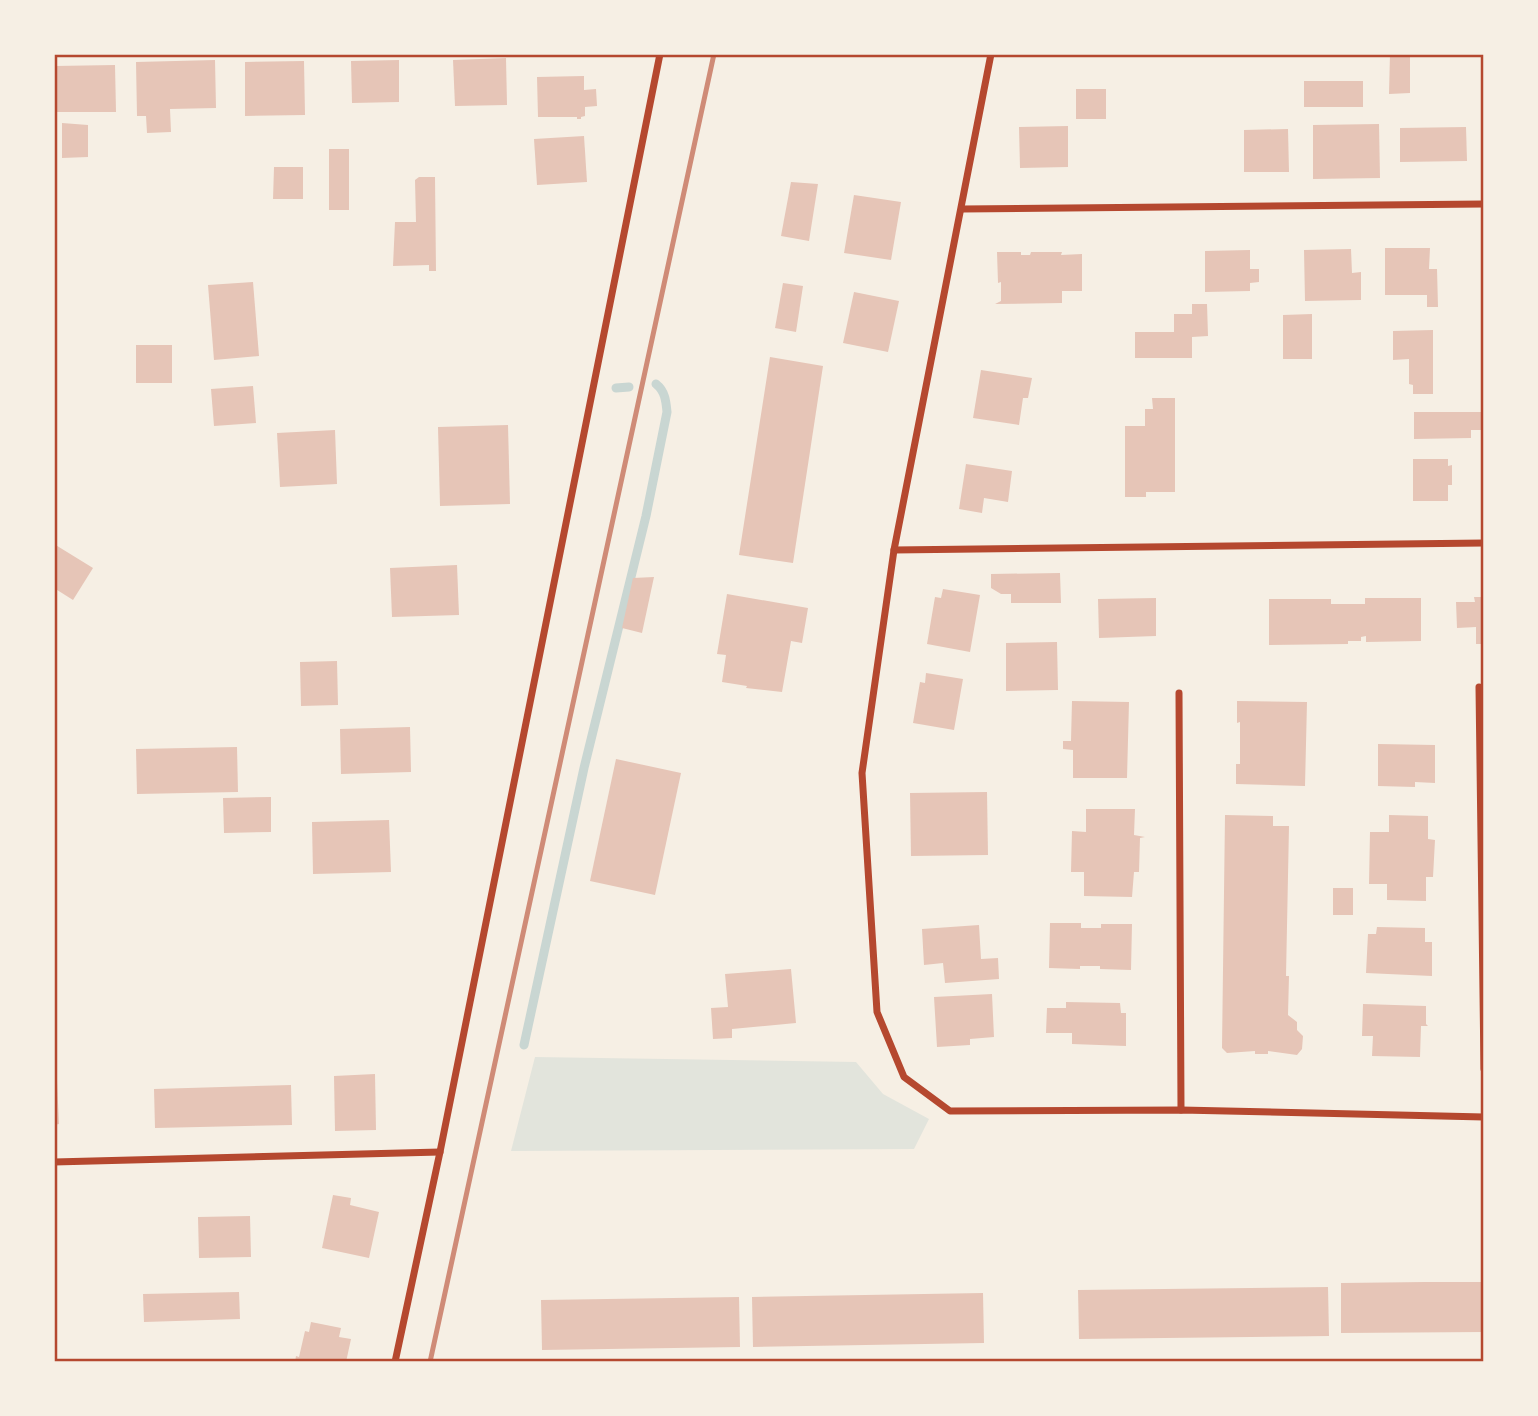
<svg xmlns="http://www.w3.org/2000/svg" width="1538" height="1416" font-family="'Noto Sans',sans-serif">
  <rect width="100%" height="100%" fill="#f6efe4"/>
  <path fill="#e2e4dc" d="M535,1057L856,1062L883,1094L929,1119L914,1149L511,1151Z"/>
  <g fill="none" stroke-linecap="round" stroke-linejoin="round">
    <g stroke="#c9d6d2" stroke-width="9">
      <path d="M616,388L629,387"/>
      <path d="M524,1045L584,768L646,516L667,412C666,401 665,391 656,384"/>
    </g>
  </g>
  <g fill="#e6c5b7">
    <path d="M1390,54H1410V93L1389,94Z"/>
    <path d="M506,58L507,105L455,106L453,60Z"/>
    <path d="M215,60L216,108L170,109L171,132L147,133L146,116H137L136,62Z"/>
    <path d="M399,60V102L352,103L351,61Z"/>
    <path d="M304,61L305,115L245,116V62Z"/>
    <path d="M115,65L116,112H55V66Z"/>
    <path d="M584,76V90L596,89L597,106L585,107V116L581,117V119H577V117H538L537,77Z"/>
    <rect x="1304" y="81" width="59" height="26"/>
    <rect x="1076" y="89" width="30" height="30"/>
    <path d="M62,123L88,125V157L62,158Z"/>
    <path d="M1379,124L1380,178L1313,179V125Z"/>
    <path d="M1068,126V167L1020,168L1019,127Z"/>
    <path d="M1466,127L1467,161L1400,162V128Z"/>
    <path d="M1288,129L1289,172H1244V130Z"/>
    <path d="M584,136L587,182L537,185L534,139Z"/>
    <rect x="329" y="149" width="20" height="61"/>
    <path d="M274,167H303V199H273Z"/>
    <path d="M419,177H435L436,271H429V265L393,266L395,222H416L415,180Z"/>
    <path d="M791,182L818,184L809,241L781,236Z"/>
    <path d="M854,195L901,202L891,260L844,253Z"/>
    <path d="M1385,248H1430L1429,269H1437L1438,307H1427V295H1385Z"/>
    <path d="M1351,249L1352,273L1361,272V300L1305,301L1304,250Z"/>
    <path d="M1250,250V269H1259V282L1250,283V291L1205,292V251Z"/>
    <path d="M997,252H1021V255H1030L1031,252H1062L1061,255L1082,254V291H1062V303L995,304L1001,301V282L998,283Z"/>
    <path d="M253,282L259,356L214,360L208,285Z"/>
    <path d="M783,283L803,286L796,332L775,328Z"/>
    <path d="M854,292L899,301L888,352L843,343Z"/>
    <path d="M1192,304H1207L1208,336L1192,337V358H1135V332H1174V314H1192Z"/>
    <path d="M1312,314V359H1283V315Z"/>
    <path d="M1433,330V394H1413V385L1409,384V359L1393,360V331Z"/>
    <rect x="136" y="345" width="36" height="38"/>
    <path d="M770,357L823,366L793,563L739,555Z"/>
    <path d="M981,370L1032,378L1028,398H1023L1019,425L973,418Z"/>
    <path d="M253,386L256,423L214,426L211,389Z"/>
    <path d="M1152,398H1175V492H1146V497H1125V426H1145V409H1153Z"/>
    <path d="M1414,412H1484V430H1471V438L1414,439Z"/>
    <path d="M508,425L510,504L440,506L438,427Z"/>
    <path d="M335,430L337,484L280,487L277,433Z"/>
    <path d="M1413,459H1448V466L1452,465V485H1448V501H1413Z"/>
    <path d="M966,464L1012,471L1008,502L984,498L982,513L959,509Z"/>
    <path d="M54,544L93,568L73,600L54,588Z"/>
    <path d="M457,565L459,615L392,617L390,568Z"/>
    <path d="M1060,573L1061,603H1011V594H1001L991,588V574Z"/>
    <path d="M654,577L642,633L622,628L633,578Z"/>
    <path d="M943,589L980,595L970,652L927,644L935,597L941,598Z"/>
    <path d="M727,594L808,608L802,643L791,641L782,692L746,688L747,686L722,682L726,655L717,654Z"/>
    <path d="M1474,597H1484V644H1476V627L1457,628L1456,602H1475Z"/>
    <path d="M1156,598V636L1099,638L1098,599Z"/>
    <path d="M1365,598H1421V641L1366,642V636L1361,637V641H1348V644L1269,645V599H1331V604H1365Z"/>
    <path d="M1057,642L1058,690L1006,691V643Z"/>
    <path d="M337,661L338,705L301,706L300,662Z"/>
    <path d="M926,673L963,679L954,730L913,723L920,682L925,683Z"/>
    <path d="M1072,701L1129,702L1127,778H1073V750L1063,749V741H1071Z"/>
    <path d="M1237,701L1307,702L1305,786L1236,784V764H1240V722L1237,723Z"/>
    <path d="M410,727L411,772L341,774L340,729Z"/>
    <path d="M1378,744L1435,745V783L1415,782V787L1378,786Z"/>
    <path d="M237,747L238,792L137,794L136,749Z"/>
    <path d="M616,759L681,773L655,895L590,881Z"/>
    <path d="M987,792L988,855L911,856L910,793Z"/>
    <path d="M271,797V832L224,833L223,798Z"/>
    <path d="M1086,809H1135L1134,835L1145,837L1140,838L1139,872H1134L1132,897L1084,896V872H1071L1072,831L1086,832Z"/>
    <path d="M1225,815L1273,816V826H1289L1286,976H1289L1288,1015L1297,1022V1030L1303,1036L1302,1049L1297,1055L1268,1051V1054H1255V1051L1227,1053L1222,1048Z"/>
    <path d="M1389,815L1428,816V839L1435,840L1433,877H1426V901L1387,900V884H1369L1370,832H1389Z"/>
    <path d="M389,820L391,872L313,874L312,822Z"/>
    <rect x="1333" y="888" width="20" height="27"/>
    <path d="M1050,923H1081V928H1101V924H1132L1131,970L1100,969V966H1080V969L1049,968Z"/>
    <path d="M979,925L981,959L998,958L999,979L945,983L943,963L924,965L922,929Z"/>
    <path d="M1377,927L1425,928V942H1432V976L1366,973L1368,934H1376Z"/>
    <path d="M791,969L796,1023L732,1029V1038L713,1039L711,1008L728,1007L725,974Z"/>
    <path d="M992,994L994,1037L970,1039V1045L937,1047L934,997Z"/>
    <path d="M1066,1002L1120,1003L1121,1013H1126V1046L1072,1044V1033H1046L1047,1008H1066Z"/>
    <path d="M1363,1004L1426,1006V1024L1428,1026H1421L1420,1057L1372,1056L1373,1036H1362Z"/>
    <path d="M375,1074L376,1130L335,1131L334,1076Z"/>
    <path d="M54,1081H57L59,1124L54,1125Z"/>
    <path d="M291,1085L292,1125L155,1128L154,1089Z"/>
    <path d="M333,1195L351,1198L350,1205L379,1212L369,1258L322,1248Z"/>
    <path d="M250,1216L251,1257L199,1258L198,1217Z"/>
    <path d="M1425,1282H1484V1332L1341,1333V1283Z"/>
    <path d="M1328,1287L1329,1336L1079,1339L1078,1290Z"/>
    <path d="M239,1292L240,1319L144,1322L143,1294Z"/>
    <path d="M983,1293L984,1343L753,1347L752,1297Z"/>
    <path d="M739,1297L740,1347L542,1350L541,1300Z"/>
    <path d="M311,1322L341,1328L339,1337L351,1339L346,1362H295L296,1356L299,1357L305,1331L309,1332Z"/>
  </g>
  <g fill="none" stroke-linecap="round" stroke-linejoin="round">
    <g stroke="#b5482f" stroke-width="7">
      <path d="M991,54L894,550L862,773L877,1012L904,1077L950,1111L1181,1110L1484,1117"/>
      <path d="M962,209L1484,204"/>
      <path d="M894,550L1484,543"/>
      <path d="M1479,687L1484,1069"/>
      <path d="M1179,693L1181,1110"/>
      <path d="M54,1162L440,1152"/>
      <path d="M395,1362L440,1152L660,54"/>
    </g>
    <path stroke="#cf8b77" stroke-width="5" d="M430,1362L714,54"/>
  </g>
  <rect width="1538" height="1416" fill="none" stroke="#f6efe4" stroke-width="112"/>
  <rect x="56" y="56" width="1426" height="1304" fill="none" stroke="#b5482f" stroke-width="2.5"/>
</svg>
